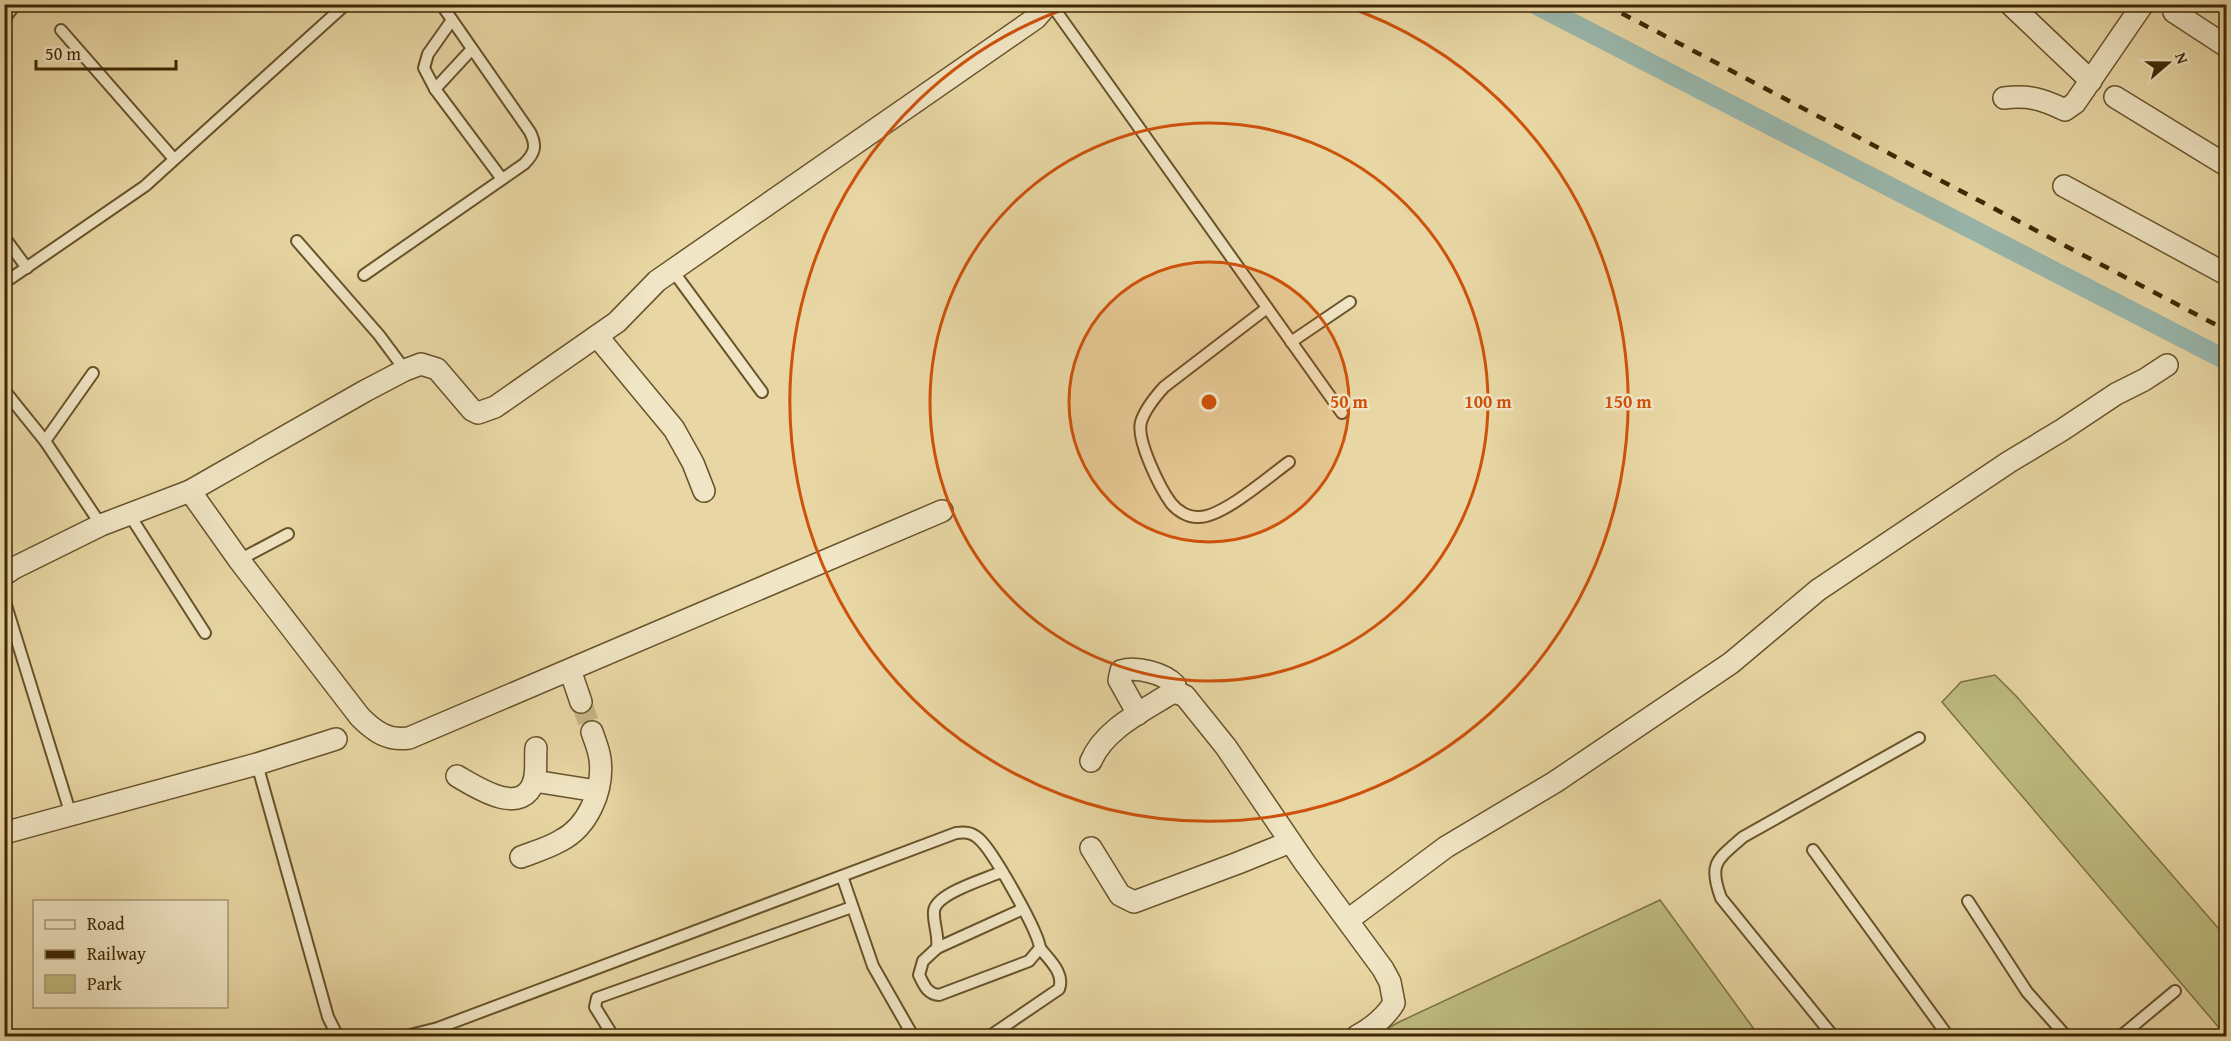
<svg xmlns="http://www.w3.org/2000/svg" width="2231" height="1041" font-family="'Gentium Book Plus',serif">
  <rect width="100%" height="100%" fill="#e8d7a4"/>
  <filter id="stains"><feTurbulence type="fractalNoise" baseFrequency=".00333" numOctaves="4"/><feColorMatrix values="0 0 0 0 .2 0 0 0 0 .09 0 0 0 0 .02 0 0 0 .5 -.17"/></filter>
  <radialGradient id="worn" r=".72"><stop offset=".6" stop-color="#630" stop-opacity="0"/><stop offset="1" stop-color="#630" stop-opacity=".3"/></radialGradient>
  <g fill="#bebc80" stroke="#7e7242" stroke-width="1.5">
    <path d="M1995,675L2017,697L2226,937V1036L1942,702L1961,682Z"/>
    <path d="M1660,900L1759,1036H1374L1399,1022Z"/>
  </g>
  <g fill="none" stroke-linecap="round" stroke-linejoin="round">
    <path stroke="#99b8ae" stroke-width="20" d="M1535,4L2226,360"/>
    <path stroke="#c6b484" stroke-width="21" stroke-dasharray="21 10" stroke-linecap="butt" d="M581,702L592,732"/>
    <g stroke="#68532b" stroke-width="14">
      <g id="service">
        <path d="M1051,4L1342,413"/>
        <path d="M4,19L16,4"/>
        <path d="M452,20L428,54L424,68L435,89L502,179"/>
        <path d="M61,30L174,159"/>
        <path d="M435,89L472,49"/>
        <path d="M4,237L27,268"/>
        <path d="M297,241L379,335L405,370"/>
        <path d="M673,271L762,392"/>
        <path d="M364,275L524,164C535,153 537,146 530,132L441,4"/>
        <path d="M4,283L145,186L346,4"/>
        <path d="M1267,308L1164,387C1155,397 1145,409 1141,422C1136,440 1160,488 1171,503C1177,511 1189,518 1199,517C1223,517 1268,477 1289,462"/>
        <path d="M1291,342L1350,302"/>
        <path d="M4,390L45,441L101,525"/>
        <path d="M45,441L93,373"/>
        <path d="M129,514L205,633"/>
        <path d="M239,560L288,534"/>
        <path d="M5,602L71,815"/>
        <path d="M257,764L328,1017L337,1035L341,1036"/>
        <path d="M1813,850L1948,1036"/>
        <path d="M842,876L873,966L913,1036"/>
        <path d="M1968,901L2027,992L2066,1036"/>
        <path d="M937,948L1023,909"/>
        <path d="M406,1036L438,1028L956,833C965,832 971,832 978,838C992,849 1038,931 1040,948L1029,961L939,995C927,994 924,985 919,975L923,961L937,948C939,935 933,923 934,911C936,893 986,879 1001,872"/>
        <path d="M613,1036L595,1007L597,998L852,907"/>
        <path d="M990,1036L1059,989C1065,973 1049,960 1040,948"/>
        <path d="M1833,1036L1721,898C1708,863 1717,860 1743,837L1919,738"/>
        <path d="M2121,1036L2175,991"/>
      </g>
    </g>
    <g stroke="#68532b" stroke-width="24">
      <g id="minor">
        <path d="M2010,4L2091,81"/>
        <path d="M2174,12L2226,46"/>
        <path d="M2115,97L2226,165"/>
        <path d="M2004,98C2029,95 2042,99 2065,110L2075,103L2143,4"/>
        <path d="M2064,186L2226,274"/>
        <path d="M597,336L674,429L693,463L704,491"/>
        <path d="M190,491L365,391L405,370L421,364L437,369L472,410L478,413L495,407L617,322L657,281L1036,18L1048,4"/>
        <path d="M4,575L14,568L101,525L190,491L239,560L360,717C375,732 388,741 409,738L942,511"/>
        <path d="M570,670L581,702"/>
        <path d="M1138,714L1119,680L1121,671C1136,666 1164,673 1175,685V692"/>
        <path d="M1091,761C1104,730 1141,712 1168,695L1175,692L1185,696L1226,747L1305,863L1383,969L1390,982L1394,1003C1385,1018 1372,1028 1357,1036"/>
        <path d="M457,776C476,787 522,818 534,781C537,771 535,758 536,748"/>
        <path d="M534,781L597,791"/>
        <path d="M4,833L257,764L336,739"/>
        <path d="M1091,848L1120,895L1134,902L1238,863L1290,842"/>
        <path d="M521,857C534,852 548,848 560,841C588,827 604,790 600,759C599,750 595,741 592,732"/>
        <path d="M1348,920L1446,847L1555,782L1731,663L1818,590L2009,462L2062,430L2116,394L2144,380L2167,365"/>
      </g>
    </g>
    <use href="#service" stroke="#f0e5c4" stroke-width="10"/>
    <use href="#minor" stroke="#f0e5c4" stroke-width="21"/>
    <path stroke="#3e2703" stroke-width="4.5" stroke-dasharray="10 10" stroke-linecap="butt" d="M1604,4L2226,330"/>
  </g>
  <circle cx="1209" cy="402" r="140" fill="#ce520b" fill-opacity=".12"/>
  <g fill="none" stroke="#ce520b" stroke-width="3">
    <circle cx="1209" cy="402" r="140"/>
    <circle cx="1209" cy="402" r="279"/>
    <path d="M1342 5A419 419 0 1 1 1076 5"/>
  </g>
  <circle cx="1209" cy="402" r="9" fill="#ce520b" stroke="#f0e5c4" stroke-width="3"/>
  <g font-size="18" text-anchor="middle" font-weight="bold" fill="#ce520b" stroke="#f0e5c4" stroke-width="5" stroke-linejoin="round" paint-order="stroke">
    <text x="1349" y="408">50 m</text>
    <text x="1488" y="408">100 m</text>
    <text x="1628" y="408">150 m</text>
  </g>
  <rect width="2231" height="1041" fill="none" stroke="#e8d7a4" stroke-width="24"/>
  <rect x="6" y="6" width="2219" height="1029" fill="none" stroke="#3e2703" stroke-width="3"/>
  <rect x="12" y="12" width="2207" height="1017" fill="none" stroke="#3e2703" stroke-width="1.5"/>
  <rect x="33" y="900" width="195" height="108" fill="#f0e5c4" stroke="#a99977" stroke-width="1.5"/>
  <rect x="45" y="920" width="30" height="9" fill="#f0e5c4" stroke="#a99977" stroke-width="1.5"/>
  <text x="87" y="930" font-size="18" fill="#3e2703">Road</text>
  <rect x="45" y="950" width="30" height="9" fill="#3e2703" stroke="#a99977" stroke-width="1.5"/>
  <text x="87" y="960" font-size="18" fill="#3e2703">Railway</text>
  <rect x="45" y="975" width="30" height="18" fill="#bebc80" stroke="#a99977" stroke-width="1.5"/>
  <text x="87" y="990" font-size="18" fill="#3e2703">Park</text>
  <g transform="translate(2168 63) rotate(70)" stroke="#f0e5c4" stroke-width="4.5" paint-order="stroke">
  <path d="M0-4.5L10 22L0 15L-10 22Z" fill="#3e2703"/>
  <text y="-9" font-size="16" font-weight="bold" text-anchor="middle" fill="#3e2703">N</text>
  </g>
  <path d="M36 60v9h140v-9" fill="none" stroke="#3e2703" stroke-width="3"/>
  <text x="45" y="60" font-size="18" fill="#3e2703" stroke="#f0e5c4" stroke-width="4.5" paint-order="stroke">50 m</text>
  <rect width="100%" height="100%" filter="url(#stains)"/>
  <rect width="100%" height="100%" fill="url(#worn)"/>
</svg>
